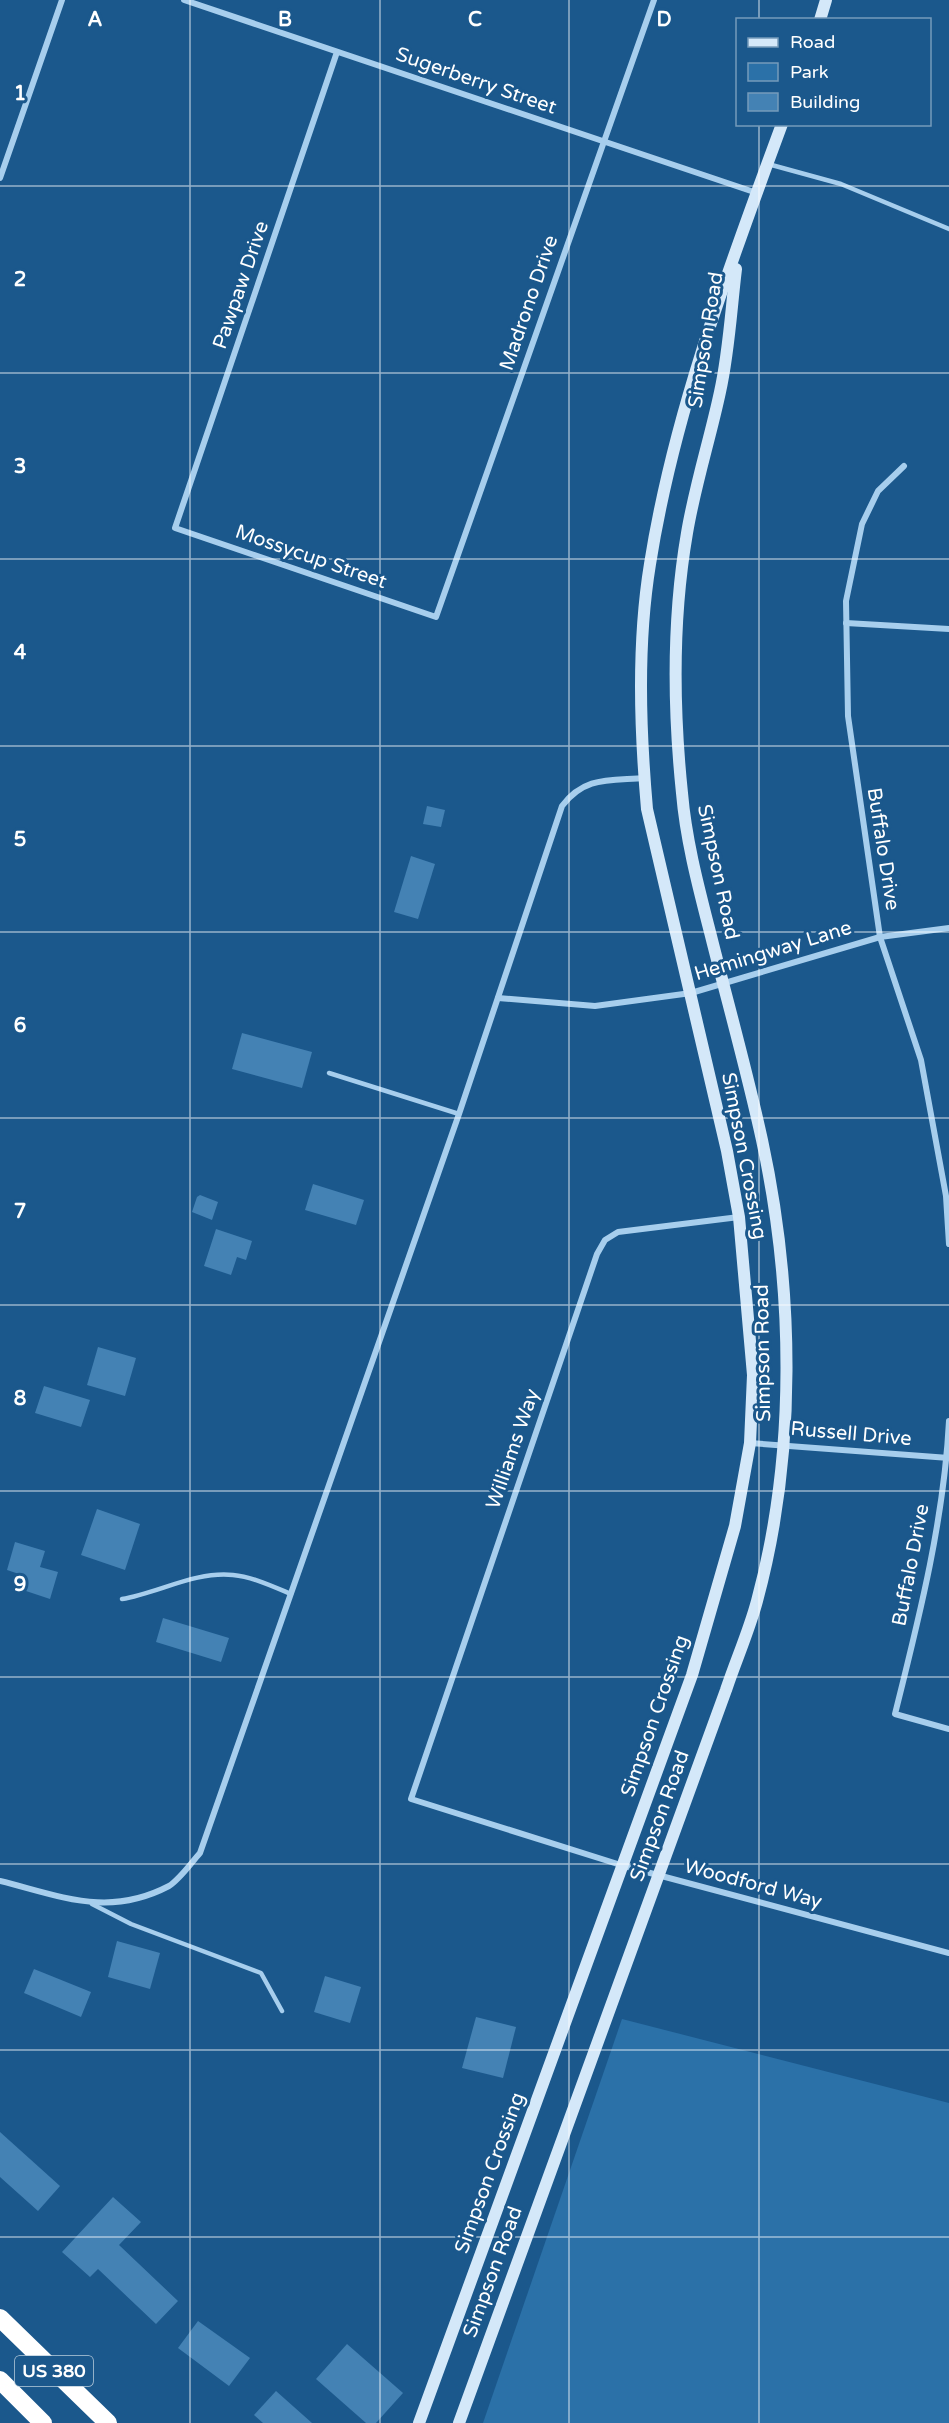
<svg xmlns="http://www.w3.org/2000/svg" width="949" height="2423" font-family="'Varela Round',sans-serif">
  <rect width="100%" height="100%" fill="#1b588c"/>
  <path fill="#2b71a8" d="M622,2019L949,2103V2423H483Z"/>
  <g fill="#4482b4">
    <path d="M427,806L445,810L441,827L423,824Z"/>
    <path d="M411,856L435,864L418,919L394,912Z"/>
    <path d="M242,1033L312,1052L302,1088L232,1069Z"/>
    <path d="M313,1184L364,1200L356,1225L305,1210Z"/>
    <path d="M200,1195L218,1202L212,1220L192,1212L197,1197Z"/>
    <path d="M216,1229L252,1241L246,1260L237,1257L231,1275L204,1266Z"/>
    <path d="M98,1347L136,1358L125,1396L87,1385Z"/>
    <path d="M44,1386L90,1400L81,1427L35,1413Z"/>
    <path d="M97,1509L140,1524L125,1570L81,1555Z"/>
    <path d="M15,1542L45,1551L40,1567L58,1572L50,1599L14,1587L19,1574L7,1570Z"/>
    <path d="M163,1618L229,1638L221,1662L156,1642Z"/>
    <path d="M117,1941L160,1953L150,1989L108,1977Z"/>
    <path d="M34,1969L91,1992L81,2017L24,1993Z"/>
    <path d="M325,1976L361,1987L350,2023L314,2012Z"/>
    <path d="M476,2017L516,2027L503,2078L462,2068Z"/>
    <path d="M0,2132L60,2186L38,2211L0,2177Z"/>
    <path d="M113,2197L141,2222L119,2245L178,2301L156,2324L98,2269L90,2277L62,2252Z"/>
    <path d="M198,2321L250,2358L229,2386L178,2348Z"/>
    <path d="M347,2344L403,2393L376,2423H366L316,2379Z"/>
    <path d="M276,2391L312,2423H263L254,2415Z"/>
  </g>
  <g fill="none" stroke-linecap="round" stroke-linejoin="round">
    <g stroke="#a7ceed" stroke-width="4.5">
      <path d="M768,164L841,184L949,229"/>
      <path d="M329,1073L459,1114"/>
      <path d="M122,1599C158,1593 195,1571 233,1575C253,1577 272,1586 291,1594"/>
      <path d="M92,1904L131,1924L261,1973L282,2011"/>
    </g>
    <g stroke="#a7ceed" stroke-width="6">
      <path d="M184,0L757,193"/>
      <path d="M337,52L175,528L436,617L654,0"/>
      <path d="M0,178L62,0"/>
      <path d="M904,466L878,491L862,524L846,601L848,716L880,937L921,1060L946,1196L949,1244"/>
      <path d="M846,623L949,629"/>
      <path d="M498,998L595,1006L691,993L880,937L949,928"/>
      <path d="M739,1217L618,1232L605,1240L597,1254L411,1799L624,1866L949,1953"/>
      <path d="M949,1421C944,1520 919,1618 895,1714L949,1729"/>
      <path d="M750,1443L949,1458"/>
      <path d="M0,1881C61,1896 108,1918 169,1886C180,1879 191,1863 200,1853L459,1114L562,806C585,776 609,781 645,778"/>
    </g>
    <g stroke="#d4e8f9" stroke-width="12">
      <path d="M820,20L826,0"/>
      <path d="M419,2423L692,1675L735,1526L750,1443L753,1375L739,1217L727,1151L647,809C640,729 637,644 650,564C674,412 729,268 782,124"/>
      <path d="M459,2423L726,1690C736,1660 749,1631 757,1601C797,1453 794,1288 762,1140C747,1071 728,1004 711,936C699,889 686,841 682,793C673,706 672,620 687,533C695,485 710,439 720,392C729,352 731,310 736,269"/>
    </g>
    <g stroke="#fff" stroke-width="18">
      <path d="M0,2318L108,2423"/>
      <path d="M0,2380L43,2423"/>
    </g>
  </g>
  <path fill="none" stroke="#fff" stroke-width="1.5" stroke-opacity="0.55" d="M190,0V2423M380,0V2423M569,0V2423M759,0V20M759,124V2423M0,186H949M0,373H949M0,559H949M0,746H949M0,932H949M0,1118H949M0,1305H949M0,1491H949M0,1677H949M0,1864H949M0,2050H949M0,2237H949"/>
  <g text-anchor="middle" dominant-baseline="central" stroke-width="6" stroke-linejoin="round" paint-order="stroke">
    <rect fill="#1b588c" stroke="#bbcddc" stroke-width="1.5" x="15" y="2356" width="78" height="30" rx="4.5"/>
    <g font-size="18" font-weight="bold" fill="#fff">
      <text x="54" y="2371">US 380</text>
    </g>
    <g font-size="20" fill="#fff" stroke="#1b588c">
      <text transform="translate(476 81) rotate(19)">Sugerberry Street</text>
      <text transform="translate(241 285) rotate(-71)">Pawpaw Drive</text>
      <text transform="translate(529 303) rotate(-71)">Madrono Drive</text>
      <text transform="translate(706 340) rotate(-81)">Simpson Road</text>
      <text transform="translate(311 557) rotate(19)">Mossycup Street</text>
      <text transform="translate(883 849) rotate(81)">Buffalo Drive</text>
      <text transform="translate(718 872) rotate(78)">Simpson Road</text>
      <text transform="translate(773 951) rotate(-17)">Hemingway Lane</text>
      <text transform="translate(744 1156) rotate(79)">Simpson Crossing</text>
      <text transform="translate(763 1353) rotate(-91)">Simpson Road</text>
      <text transform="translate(851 1434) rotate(5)">Russell Drive</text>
      <text transform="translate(513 1449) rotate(-71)">Williams Way</text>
      <text transform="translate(911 1565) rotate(-79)">Buffalo Drive</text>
      <text transform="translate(655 1716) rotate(-71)">Simpson Crossing</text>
      <text transform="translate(660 1816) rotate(-70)">Simpson Road</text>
      <text transform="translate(753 1884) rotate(15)">Woodford Way</text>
      <text transform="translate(490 2173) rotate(-70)">Simpson Crossing</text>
      <text transform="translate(493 2272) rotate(-70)">Simpson Road</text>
    </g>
  </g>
  <g font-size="20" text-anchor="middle" font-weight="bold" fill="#fff" stroke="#1b588c" stroke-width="6" stroke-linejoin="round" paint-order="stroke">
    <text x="95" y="26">A</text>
    <text x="285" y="26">B</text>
    <text x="475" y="26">C</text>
    <text x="664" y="26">D</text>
    <text x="20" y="100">1</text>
    <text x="20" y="286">2</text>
    <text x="20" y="473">3</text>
    <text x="20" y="659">4</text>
    <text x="20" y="846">5</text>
    <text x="20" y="1032">6</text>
    <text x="20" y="1218">7</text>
    <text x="20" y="1405">8</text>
    <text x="20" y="1591">9</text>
  </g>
  <rect x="736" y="18" width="195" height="108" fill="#1b588c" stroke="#769bba" stroke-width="1.5"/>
  <rect x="748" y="38" width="30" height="9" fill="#d4e8f9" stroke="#769bba" stroke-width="1.5"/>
  <text x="790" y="48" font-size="18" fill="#ffffff">Road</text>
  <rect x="748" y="63" width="30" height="18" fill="#2b71a8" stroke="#769bba" stroke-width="1.5"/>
  <text x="790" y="78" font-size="18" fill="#ffffff">Park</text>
  <rect x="748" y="93" width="30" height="18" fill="#4482b4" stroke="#769bba" stroke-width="1.5"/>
  <text x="790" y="108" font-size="18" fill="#ffffff">Building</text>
</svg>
